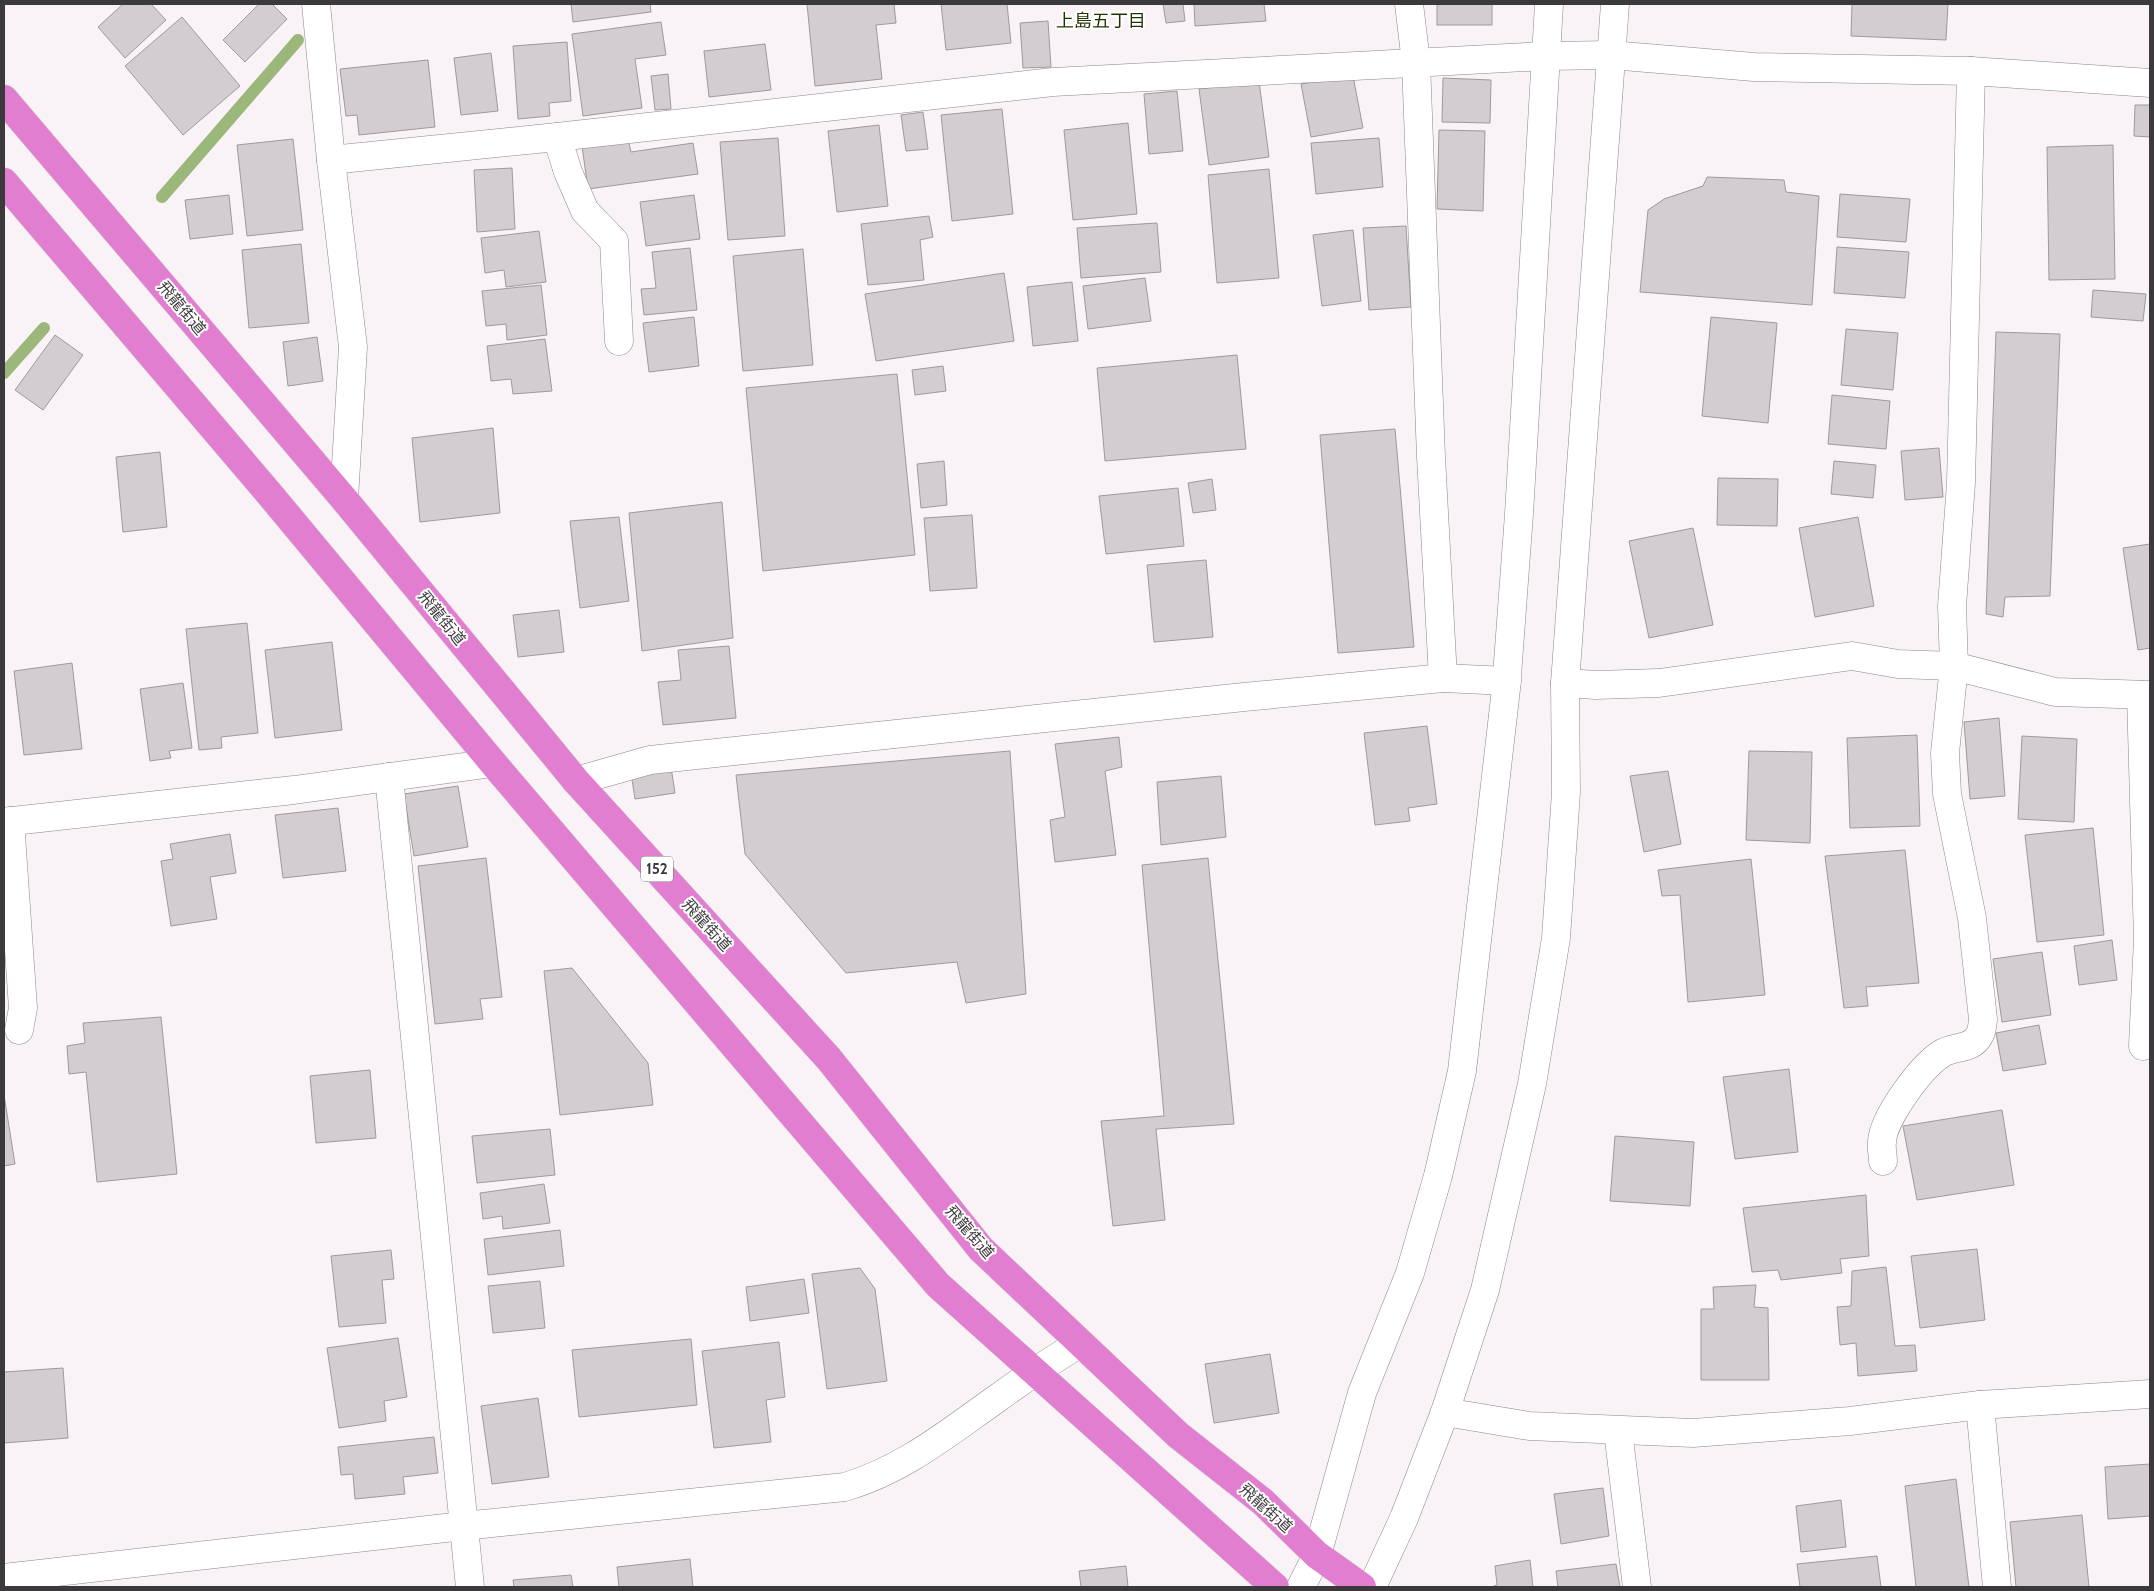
<svg xmlns="http://www.w3.org/2000/svg" width="2154" height="1591" font-family="Cabin,'Noto Sans JP',sans-serif">
  <rect width="100%" height="100%" fill="#f9f3f8"/>
  <g fill="none" stroke-linecap="round" stroke-linejoin="round">
    <g stroke="#9bb87a" stroke-width="12">
      <path d="M162,197L298,40"/>
      <path d="M4,373L44,328"/>
    </g>
  </g>
  <g fill="#d3cdd1" stroke="#9e999d">
    <path d="M123,4H151L166,20L125,58L98,27Z"/>
    <path d="M259,4H272L287,19L245,62L223,40Z"/>
    <path d="M571,4H650L651,12L573,22Z"/>
    <path d="M807,4H894L896,23L876,25L882,79L815,86Z"/>
    <path d="M941,4H1007L1011,43L946,50Z"/>
    <path d="M1163,4H1183L1185,21L1166,23Z"/>
    <path d="M1194,4H1264L1266,21L1195,26Z"/>
    <rect x="1437" y="4" width="55" height="21"/>
    <path d="M1852,4H1948L1946,40L1851,36Z"/>
    <path d="M182,17L240,86L183,135L125,66Z"/>
    <path d="M1048,21L1051,67L1023,68L1020,23Z"/>
    <path d="M661,22L666,55L635,59L642,108L583,116L572,34Z"/>
    <path d="M567,42L571,101L549,103L550,116L518,119L513,46Z"/>
    <path d="M765,44L771,90L709,97L704,51Z"/>
    <path d="M491,53L498,111L461,115L454,58Z"/>
    <path d="M428,60L435,127L359,135L357,115L346,116L340,69Z"/>
    <path d="M668,74L671,109L655,110L651,76Z"/>
    <path d="M1353,76L1363,128L1311,137L1301,84Z"/>
    <path d="M1443,78L1491,80L1490,123L1442,122Z"/>
    <path d="M1259,81L1269,157L1209,165L1199,89Z"/>
    <path d="M1177,91L1183,151L1149,154L1144,94Z"/>
    <path d="M2135,105H2150V137L2134,136Z"/>
    <path d="M1002,109L1013,214L952,221L941,115Z"/>
    <path d="M923,112L928,149L906,151L901,115Z"/>
    <path d="M1128,123L1137,214L1073,220L1064,130Z"/>
    <path d="M879,125L888,206L837,212L828,131Z"/>
    <path d="M1439,130L1485,131L1483,211L1437,209Z"/>
    <path d="M778,138L785,236L728,240L720,142Z"/>
    <path d="M1379,138L1383,187L1316,194L1311,143Z"/>
    <path d="M293,139L303,230L247,236L237,145Z"/>
    <path d="M628,139L631,152L693,143L698,174L588,189L582,146Z"/>
    <path d="M2113,145L2115,279L2049,280L2047,147Z"/>
    <path d="M512,168L515,229L477,232L474,170Z"/>
    <path d="M1269,169L1279,278L1217,283L1208,175Z"/>
    <path d="M1707,177L1784,180L1786,192L1819,196L1812,305L1640,292L1648,210L1664,199L1703,186Z"/>
    <path d="M1840,194L1910,199L1906,242L1837,237Z"/>
    <path d="M229,195L233,234L190,239L185,200Z"/>
    <path d="M694,195L700,239L646,246L640,202Z"/>
    <path d="M929,216L933,237L920,240L924,280L868,285L861,224Z"/>
    <path d="M1157,223L1161,272L1081,278L1077,228Z"/>
    <path d="M1406,226L1411,307L1369,310L1363,228Z"/>
    <path d="M1353,230L1361,301L1322,306L1313,235Z"/>
    <path d="M539,231L546,282L506,287L504,270L485,273L481,238Z"/>
    <path d="M301,244L309,323L249,328L242,250Z"/>
    <path d="M1837,247L1909,252L1905,298L1834,293Z"/>
    <path d="M690,248L697,310L644,315L641,289L656,288L652,252Z"/>
    <path d="M803,249L813,365L743,371L733,256Z"/>
    <path d="M1004,273L1014,341L876,361L865,294Z"/>
    <path d="M1145,278L1151,321L1088,329L1083,286Z"/>
    <path d="M1072,282L1078,341L1033,346L1027,287Z"/>
    <path d="M541,285L547,335L507,340L506,324L486,326L482,291Z"/>
    <path d="M2093,290L2146,294L2143,321L2091,317Z"/>
    <path d="M694,317L699,366L649,372L643,323Z"/>
    <path d="M1711,317L1777,323L1768,423L1702,416Z"/>
    <path d="M1846,329L1898,333L1893,390L1841,385Z"/>
    <path d="M1996,332L2060,334L2050,596L2005,597L2003,617L1986,614Z"/>
    <path d="M55,335L83,355L43,410L15,390Z"/>
    <path d="M317,337L323,381L288,386L283,342Z"/>
    <path d="M545,339L552,391L513,394L511,379L491,381L487,346Z"/>
    <path d="M1237,355L1246,449L1105,461L1097,368Z"/>
    <path d="M943,366L946,391L915,395L912,370Z"/>
    <path d="M897,374L915,555L763,571L746,388Z"/>
    <path d="M1832,395L1890,401L1886,449L1828,444Z"/>
    <path d="M493,428L500,513L420,522L412,438Z"/>
    <path d="M1395,429L1414,647L1338,653L1320,435Z"/>
    <path d="M1939,448L1943,497L1905,500L1901,451Z"/>
    <path d="M160,452L167,527L123,532L116,457Z"/>
    <path d="M944,461L947,505L921,508L917,464Z"/>
    <path d="M1834,461L1876,465L1873,498L1831,494Z"/>
    <path d="M1718,478L1778,479L1777,526L1717,525Z"/>
    <path d="M1212,479L1216,510L1193,513L1188,483Z"/>
    <path d="M1178,488L1184,546L1106,554L1099,496Z"/>
    <path d="M722,502L733,638L642,651L629,513Z"/>
    <path d="M972,515L977,588L930,591L924,518Z"/>
    <path d="M619,517L629,601L580,608L570,521Z"/>
    <path d="M1858,517L1874,606L1815,617L1799,528Z"/>
    <path d="M1693,528L1713,625L1649,638L1629,541Z"/>
    <path d="M2150,544V648L2138,650L2123,548Z"/>
    <path d="M1206,560L1213,637L1154,642L1147,565Z"/>
    <path d="M559,610L564,652L518,657L513,615Z"/>
    <path d="M247,623L258,733L221,737L222,748L199,750L186,629Z"/>
    <path d="M332,642L342,730L275,738L265,650Z"/>
    <path d="M729,646L736,718L663,725L658,682L681,680L678,650Z"/>
    <path d="M72,663L82,749L24,755L14,671Z"/>
    <path d="M183,683L192,748L169,751L171,758L150,761L140,689Z"/>
    <path d="M1999,718L2005,796L1970,799L1964,722Z"/>
    <path d="M1427,726L1437,804L1408,808L1410,821L1375,825L1364,733Z"/>
    <path d="M1917,735L1920,826L1850,828L1847,738Z"/>
    <path d="M2022,736L2077,739L2074,822L2018,819Z"/>
    <path d="M1119,737L1122,767L1105,771L1116,855L1055,862L1050,820L1065,817L1055,744Z"/>
    <path d="M1010,751L1026,994L966,1003L957,962L846,973L745,854L736,775Z"/>
    <path d="M1749,751L1812,752L1810,843L1746,840Z"/>
    <path d="M671,767L675,793L635,799L631,773Z"/>
    <path d="M1668,771L1681,844L1644,852L1630,776Z"/>
    <path d="M1221,776L1226,837L1161,845L1157,782Z"/>
    <path d="M458,786L468,847L414,856L404,794Z"/>
    <path d="M338,808L346,871L283,878L275,815Z"/>
    <path d="M2093,828L2104,935L2037,942L2025,835Z"/>
    <path d="M230,834L236,873L210,877L217,919L171,926L161,861L173,859L170,844Z"/>
    <path d="M1905,850L1919,983L1866,987L1868,1006L1844,1008L1825,856Z"/>
    <path d="M486,858L502,997L480,999L483,1019L435,1024L418,866Z"/>
    <path d="M1208,858L1234,1124L1156,1129L1165,1220L1113,1226L1101,1121L1164,1116L1142,865Z"/>
    <path d="M1751,859L1765,995L1688,1002L1680,895L1662,896L1658,870Z"/>
    <path d="M2112,940L2117,980L2079,985L2074,946Z"/>
    <path d="M2042,952L2051,1015L2002,1022L1993,959Z"/>
    <path d="M572,968L648,1063L653,1105L560,1115L544,971Z"/>
    <path d="M161,1017L177,1174L97,1182L86,1072L69,1074L67,1046L85,1043L83,1023Z"/>
    <path d="M2039,1025L2046,1064L2003,1071L1996,1033Z"/>
    <path d="M1789,1069L1798,1152L1735,1159L1723,1077Z"/>
    <path d="M370,1070L376,1138L316,1143L310,1076Z"/>
    <path d="M4,1095L15,1164L4,1166Z"/>
    <path d="M2002,1110L2014,1185L1917,1200L1903,1126Z"/>
    <path d="M550,1129L555,1175L477,1183L472,1136Z"/>
    <path d="M1615,1136L1694,1142L1690,1206L1610,1201Z"/>
    <path d="M544,1184L550,1223L503,1229L502,1216L483,1219L480,1193Z"/>
    <path d="M1866,1195L1869,1256L1840,1259L1842,1273L1781,1280L1778,1270L1752,1272L1743,1208Z"/>
    <path d="M560,1230L564,1266L488,1275L484,1239Z"/>
    <path d="M1977,1249L1985,1320L1920,1328L1911,1256Z"/>
    <path d="M391,1250L394,1279L382,1280L386,1323L339,1327L331,1256Z"/>
    <path d="M1886,1267L1895,1346L1915,1345L1917,1371L1858,1376L1856,1343L1840,1345L1837,1307L1851,1306L1852,1271Z"/>
    <path d="M860,1268L875,1289L887,1381L827,1389L812,1274Z"/>
    <path d="M804,1279L809,1313L750,1321L746,1287Z"/>
    <path d="M540,1281L545,1328L493,1333L488,1286Z"/>
    <path d="M1756,1285L1754,1307L1768,1308L1769,1380H1701V1309H1714L1713,1287Z"/>
    <path d="M398,1338L407,1397L384,1401L386,1421L339,1428L327,1348Z"/>
    <path d="M691,1339L697,1405L579,1417L572,1350Z"/>
    <path d="M779,1342L785,1397L766,1400L771,1442L714,1448L702,1351Z"/>
    <path d="M1270,1354L1279,1413L1214,1423L1205,1364Z"/>
    <path d="M63,1368L68,1438L4,1443V1372Z"/>
    <path d="M538,1398L549,1477L492,1484L481,1406Z"/>
    <path d="M434,1437L438,1473L403,1477L405,1494L355,1499L353,1474L341,1475L338,1447Z"/>
    <path d="M2150,1464V1516L2108,1519L2105,1467Z"/>
    <path d="M1956,1479L1969,1587H1916L1905,1486Z"/>
    <path d="M1603,1488L1609,1536L1561,1544L1554,1494Z"/>
    <path d="M1841,1500L1846,1547L1801,1552L1796,1506Z"/>
    <path d="M2082,1515L2089,1587H2016L2010,1522Z"/>
    <path d="M1877,1556L1881,1587H1800L1797,1564Z"/>
    <path d="M690,1559L693,1587H619L617,1567Z"/>
    <path d="M1530,1560L1533,1587H1491L1497,1585L1495,1566Z"/>
    <path d="M1616,1564L1620,1587H1558L1556,1571Z"/>
    <path d="M1126,1566L1128,1587H1081L1079,1571Z"/>
    <path d="M571,1575L573,1587H514L513,1580Z"/>
  </g>
  <g fill="none" stroke-linecap="round" stroke-linejoin="round">
    <g stroke="#8b868a" stroke-width="29">
      <g id="minor">
        <path d="M316,4L331,160"/>
        <path d="M1409,4L1416,62L1431,457L1443,678"/>
        <path d="M557,137L568,172L585,211L614,241L619,341"/>
        <path d="M344,499L353,347L331,160L557,137L1053,82L1545,56L1611,55L1754,67L1971,71L2150,83"/>
        <path d="M1565,683L1596,685L1659,683L1852,656L1898,664L1954,666L2055,692L2150,695"/>
        <path d="M2141,695L2148,939L2143,1046"/>
        <path d="M389,777L470,1587"/>
        <path d="M576,781L650,760L1244,697L1443,678L1507,681"/>
        <path d="M10,821L23,1008L19,1030"/>
        <path d="M4,822L294,790L493,763"/>
        <path d="M1883,1161C1883,1155 1881,1148 1882,1142C1883,1118 1921,1067 1941,1054C1951,1047 1968,1049 1976,1040C1982,1033 1982,1028 1983,1019L1972,918L1947,794L1945,753L1954,666L1952,606L1961,483L1971,71"/>
        <path d="M1980,1405L1997,1587"/>
        <path d="M1445,1412L1529,1426L1693,1433L1850,1421L1980,1405L2150,1394"/>
        <path d="M1618,1431L1637,1587"/>
        <path d="M4,1578L463,1526L845,1487C904,1469 945,1435 995,1400C1022,1380 1051,1361 1080,1343"/>
        <path d="M1301,1587L1317,1555L1362,1393L1410,1273L1438,1176L1462,1071L1506,689L1519,514L1549,4"/>
        <path d="M1372,1587L1404,1518L1445,1412L1485,1290L1532,1084L1556,938L1566,792L1565,683L1615,4"/>
      </g>
    </g>
    <g stroke="#d4d3d4" stroke-width="29">
      <g id="highway">
        <path d="M4,99L344,499L576,781L829,1059L981,1249L1178,1435L1263,1502L1317,1555L1362,1587"/>
        <path d="M4,182L272,497L493,763L938,1285L1275,1587"/>
      </g>
    </g>
    <use href="#minor" stroke="#fff" stroke-width="28"/>
    <use href="#highway" stroke="#e27ed0" stroke-width="28"/>
  </g>
  <g text-anchor="middle" dominant-baseline="central" stroke-width="4" stroke-linejoin="round" paint-order="stroke">
    <rect fill="#fff" stroke="#767476" stroke-width="1" x="641" y="856.5" width="32" height="25" rx="4"/>
    <g font-size="15" font-weight="bold" fill="#3b393b">
      <text x="657" y="869">152</text>
    </g>
    <g font-size="16" fill="#3b393b" stroke="#fff">
      <text transform="translate(182 308) rotate(50)">飛龍街道</text>
      <text transform="translate(442 618) rotate(51)">飛龍街道</text>
      <text transform="translate(707 925) rotate(48)">飛龍街道</text>
      <text transform="translate(970 1232) rotate(49)">飛龍街道</text>
      <text transform="translate(1266 1508) rotate(42)">飛龍街道</text>
    </g>
    <g font-size="18" fill="#1f3300" stroke="#fff">
      <text x="1101" y="21">上島五丁目</text>
    </g>
  </g>
  <rect width="2154" height="1591" fill="none" stroke="#3b393b" stroke-width="10"/>
</svg>
